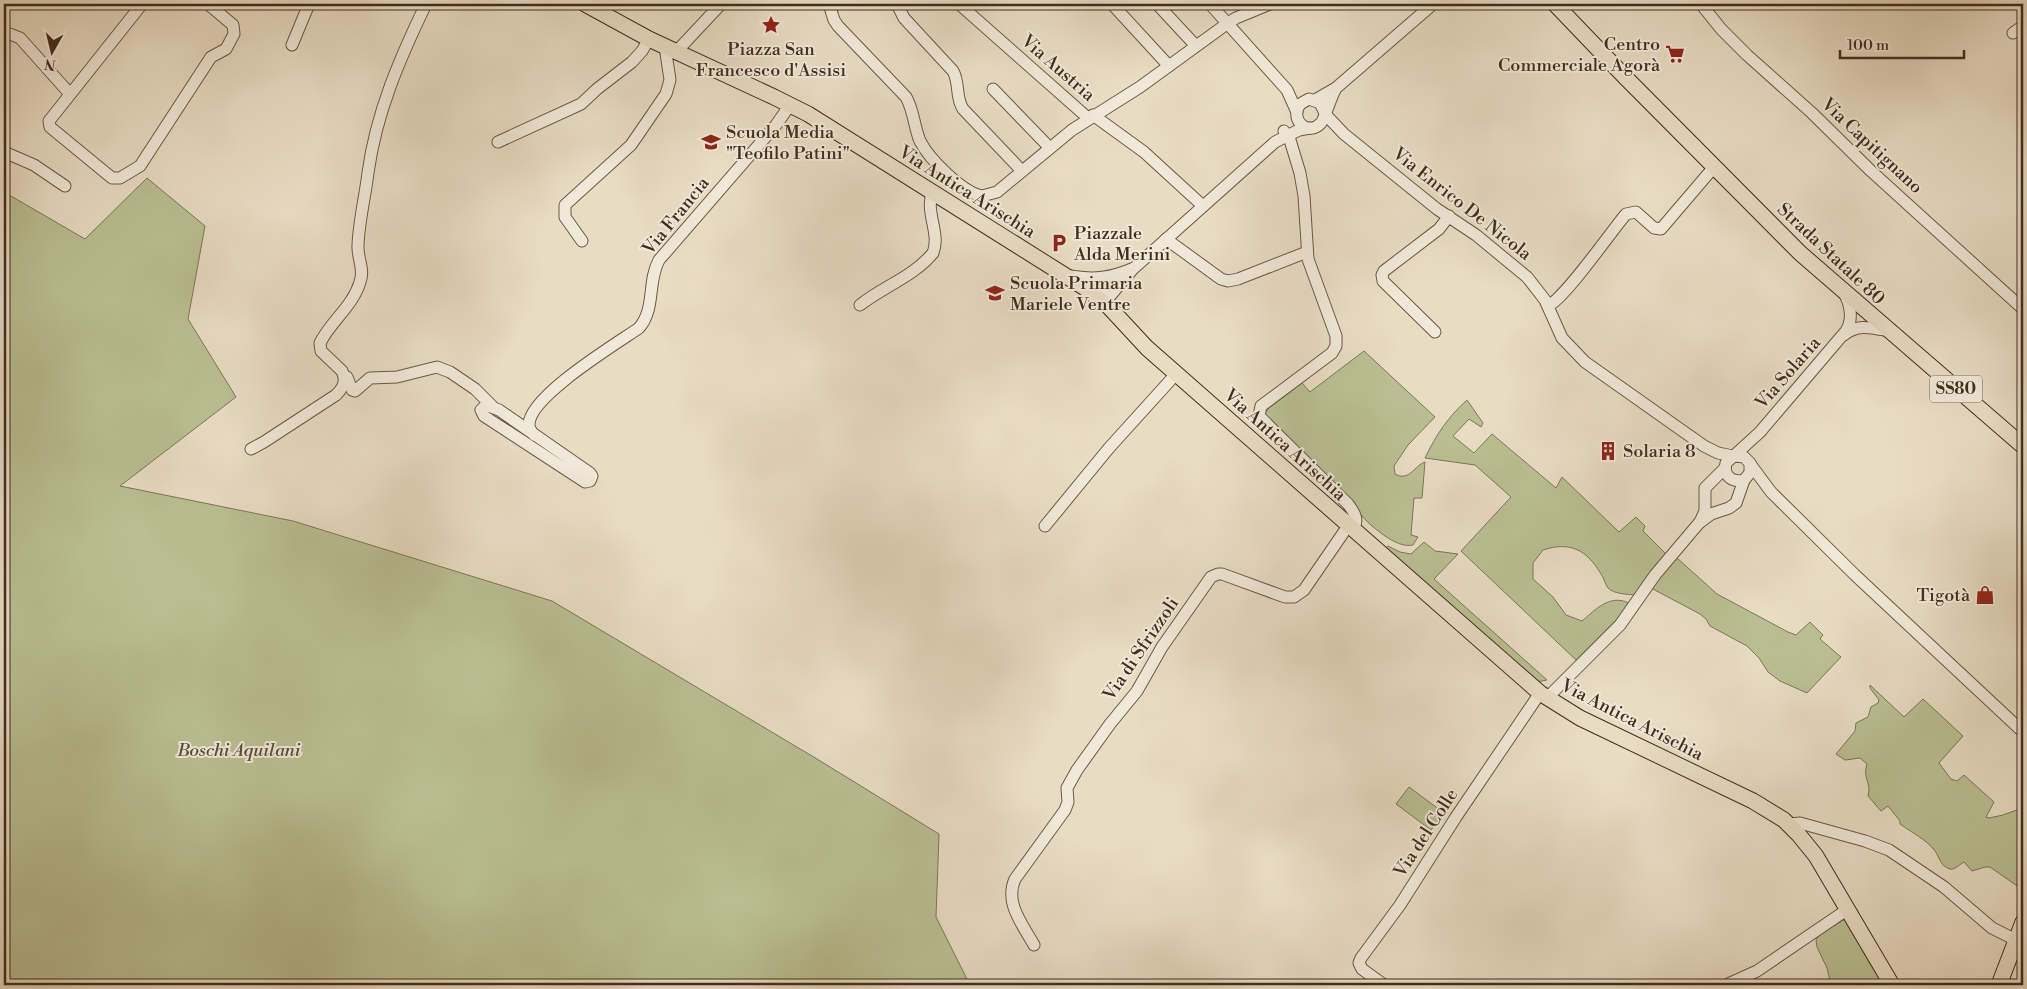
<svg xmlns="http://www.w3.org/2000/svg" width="2027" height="989" font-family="'Libre Bodoni',serif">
  <rect width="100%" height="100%" fill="#e8dcc3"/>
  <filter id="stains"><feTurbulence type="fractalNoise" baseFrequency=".004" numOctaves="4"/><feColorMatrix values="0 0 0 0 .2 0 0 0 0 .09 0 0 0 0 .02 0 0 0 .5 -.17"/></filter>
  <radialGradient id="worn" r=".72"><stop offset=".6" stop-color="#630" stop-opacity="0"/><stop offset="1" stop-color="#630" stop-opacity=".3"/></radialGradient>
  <g fill="#b9bf92" stroke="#7d7658">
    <path d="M147,178L205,226L188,319L236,397L120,486L293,521L552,601L817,759L939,834L936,917L970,985H4V192L85,239Z"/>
    <path d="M1364,351L1435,417L1408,445L1394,466L1395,474C1409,482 1414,466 1425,462L1422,498H1414L1411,535L1418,537L1413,545C1399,548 1383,535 1372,526C1362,518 1355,506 1346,497C1319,470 1291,442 1264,415L1269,408L1302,383L1310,392Z"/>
    <path d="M1467,400L1483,423L1481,427L1469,419L1453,436L1474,453L1492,434L1556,488L1562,477L1619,532L1636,517L1645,526L1643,531L1667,555L1634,595C1626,594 1614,594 1608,588C1605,584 1604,578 1601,574C1587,550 1570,541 1543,550L1533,563V579L1553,597L1566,615L1582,621C1596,609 1610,594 1629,603L1618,618L1576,660L1461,551L1511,497L1475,465L1425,458C1436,435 1448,417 1467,400Z"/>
    <path d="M1424,542L1435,551L1458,554L1434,579L1547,680L1536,682L1385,549L1388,546L1400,552L1411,554Z"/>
    <path d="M1677,558L1717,594L1788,632L1796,635L1810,622L1823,635L1820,639L1841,657L1807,693L1780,681L1768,672L1759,658L1747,646L1710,626L1706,619L1700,614L1651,588Z"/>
    <path d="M1870,685L1904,717L1923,699L1963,736L1939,763L1951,779L1957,781L1964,775L1994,802L1986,817L1989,818L2003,815L2022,808L2023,809V890L1990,867H1985L1972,871L1964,862C1960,864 1955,870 1950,869C1940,866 1940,858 1935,851C1927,840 1911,832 1900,824V821L1888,806L1881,811L1868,796C1872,783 1862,778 1867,764L1860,758L1845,760L1836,754L1855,731L1856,723L1868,717L1871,707L1878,703L1879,700L1870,688Z"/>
    <path d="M1409,787L1444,813L1431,830L1396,804Z"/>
    <path d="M1845,919L1883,985H1831L1827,968L1817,947L1816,940L1819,935Z"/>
  </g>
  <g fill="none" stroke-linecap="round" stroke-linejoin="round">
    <g stroke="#6b5946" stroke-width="13">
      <g id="minor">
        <path d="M142,4L49,121L50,127L112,178H120L140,166L211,57L226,49L234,34L233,25L208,4"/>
        <path d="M829,4L834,20L838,26L906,97C914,111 914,127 920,141C929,159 962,192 982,196L997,192L1072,130L1140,87L1228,23L1236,18L1270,4"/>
        <path d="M897,4L904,18L953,71C960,83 955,97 963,109L1022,171"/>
        <path d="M959,4L1088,118"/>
        <path d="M1112,4L1169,66"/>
        <path d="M1157,4L1196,46"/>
        <path d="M1210,4L1287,90L1296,110"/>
        <path d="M1701,4L1721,29L1747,55L1812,113L1871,171L2023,309"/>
        <path d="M2013,33L2023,26"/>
        <path d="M4,36L10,34L20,38L70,94"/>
        <path d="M292,45L309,4"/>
        <path d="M676,52L721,4"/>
        <path d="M993,89L1050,148"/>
        <path d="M1315,100L1336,88L1433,4"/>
        <path d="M1325,113L1320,103L1309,99L1300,104C1289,120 1308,137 1321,123C1324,120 1331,97 1335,90"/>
        <path d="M1325,114L1344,134L1437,209L1476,235L1527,277L1545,300L1562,338L1585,362L1704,446L1718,453L1733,456"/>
        <path d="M1093,115L1144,152L1203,206"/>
        <path d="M1284,131L1290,140L1300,173L1304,196L1308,259L1336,336V346L1332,353L1261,406L1259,416L1348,504C1354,512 1360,521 1352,529"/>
        <path d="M498,142L581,104L597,89L632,62L642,51L649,39"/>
        <path d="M4,152L34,165L65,186"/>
        <path d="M1166,239L1221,279L1228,281L1238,279L1307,252"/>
        <path d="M582,241L565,217V205L631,145L666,94L670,80L666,53L668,48"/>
        <path d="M1070,276C1094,280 1111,278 1134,268L1275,142L1299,130L1310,128"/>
        <path d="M1116,277L1104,289L1100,299L1110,296L1132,270"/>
        <path d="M860,305C884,286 913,277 933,253C941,233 924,211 933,192"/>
        <path d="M1548,306C1565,298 1610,233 1626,214L1636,212L1654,228L1661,229L1714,167"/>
        <path d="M1435,332L1383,281L1382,275L1384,271L1439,229L1449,216"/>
        <path d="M1844,335C1857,323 1873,328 1889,331"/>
        <path d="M344,376L347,377L352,390L355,391L370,378L397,377L437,367L450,372L475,389L492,406"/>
        <path d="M486,405L499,410L590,473L592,476L590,481L585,482L484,416L481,410Z"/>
        <path d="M534,435C532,432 529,429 529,425C528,397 616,344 639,328C656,308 647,282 659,260L776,125L790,105"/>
        <path d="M251,449L264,442L336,395C343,388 347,381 342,371L321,351L320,343C331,321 353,306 360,282C365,269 357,258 358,245C359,221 365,197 368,173C376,113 400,58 426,4"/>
        <path d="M1734,456L1744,457L1750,463V473L1744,480C1731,483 1723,475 1726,463L1760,432L1846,331C1853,320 1851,305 1844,293"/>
        <path d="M1751,465L1771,492L1855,575L2023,732"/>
        <path d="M1700,522L1705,511V488L1725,468"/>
        <path d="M1045,526L1109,448L1176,374"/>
        <path d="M1547,698L1620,625L1655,575L1699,523L1711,514L1729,508L1736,503L1744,480"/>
        <path d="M1790,824L1800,823L1865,841L1889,850L1944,887L1992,928L2016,940"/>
        <path d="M1034,945C1023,925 1004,903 1015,879L1065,810L1068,802L1067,788L1077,770L1110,724L1137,691L1162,647L1211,577L1218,574H1222L1285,597H1294L1304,590L1348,526"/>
        <path d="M1384,985L1362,969L1359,963L1361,958L1400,905L1456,817L1540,693"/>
        <path d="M1726,985L1757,971L1848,909"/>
      </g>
    </g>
    <g stroke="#412d1d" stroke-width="17">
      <g id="major">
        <path d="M585,4L649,39L774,97L808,114L1085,288L1108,306L1147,348L1540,693L1580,718L1753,801L1784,820L1799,835L1816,856L1892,985"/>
        <path d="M1555,4L1625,77L1800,253L2023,446"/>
        <path d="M1999,985L2023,922"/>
      </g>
    </g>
    <use href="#minor" stroke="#f0e8d8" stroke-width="11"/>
    <use href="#major" stroke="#e8dcc3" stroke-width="15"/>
  </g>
  <defs>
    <g id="sight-bare" transform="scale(1.5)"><path d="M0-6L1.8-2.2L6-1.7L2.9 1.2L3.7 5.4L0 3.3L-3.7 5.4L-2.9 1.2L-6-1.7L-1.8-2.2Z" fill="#8f2418" stroke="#f0e8d8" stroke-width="2.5" paint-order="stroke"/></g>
    <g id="supermarket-bare" transform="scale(1.5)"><path d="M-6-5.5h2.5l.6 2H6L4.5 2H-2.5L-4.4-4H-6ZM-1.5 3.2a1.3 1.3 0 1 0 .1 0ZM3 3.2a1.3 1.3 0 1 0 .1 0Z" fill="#8f2418" stroke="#f0e8d8" stroke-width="2.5" paint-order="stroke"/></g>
    <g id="school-bare" transform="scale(1.5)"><path d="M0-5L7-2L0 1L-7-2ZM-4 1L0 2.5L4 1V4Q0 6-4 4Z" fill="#8f2418" stroke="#f0e8d8" stroke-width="2.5" paint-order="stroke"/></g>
    <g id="parking-bare" transform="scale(1.5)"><path d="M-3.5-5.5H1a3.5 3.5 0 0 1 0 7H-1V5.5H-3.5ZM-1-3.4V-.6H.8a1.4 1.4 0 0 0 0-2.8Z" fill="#8f2418" stroke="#f0e8d8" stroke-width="2.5" paint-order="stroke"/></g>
    <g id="building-bare" transform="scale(1.5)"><path d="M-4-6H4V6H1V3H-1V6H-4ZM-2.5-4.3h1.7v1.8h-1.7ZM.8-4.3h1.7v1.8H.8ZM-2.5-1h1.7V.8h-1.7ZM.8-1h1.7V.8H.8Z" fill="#8f2418" stroke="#f0e8d8" stroke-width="2.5" paint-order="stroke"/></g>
    <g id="shop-bare" transform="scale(1.5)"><path d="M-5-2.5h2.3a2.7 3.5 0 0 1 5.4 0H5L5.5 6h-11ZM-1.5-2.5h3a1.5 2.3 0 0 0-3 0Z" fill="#8f2418" stroke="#f0e8d8" stroke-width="2.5" paint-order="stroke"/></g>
  </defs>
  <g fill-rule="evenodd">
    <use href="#sight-bare" x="771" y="25"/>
    <use href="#supermarket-bare" x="1675" y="54"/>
    <use href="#school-bare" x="711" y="142"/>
    <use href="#parking-bare" x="1059" y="243"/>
    <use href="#school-bare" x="995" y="293"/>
    <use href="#building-bare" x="1608" y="451"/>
    <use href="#shop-bare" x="1985" y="595"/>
  </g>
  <g text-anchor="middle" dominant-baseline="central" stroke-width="4" stroke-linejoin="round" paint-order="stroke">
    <rect fill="#f0e8d8" stroke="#766555" stroke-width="1" x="1930" y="375.5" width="52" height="27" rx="4"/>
    <g font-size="16" font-weight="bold" fill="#412d1d">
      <text x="1956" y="389">SS80</text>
    </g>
    <g font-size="18" fill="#412d1d" stroke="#f0e8d8" text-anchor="start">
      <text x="1660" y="44" text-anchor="end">Centro<tspan x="1660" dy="21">Commerciale Agorà</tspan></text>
      <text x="771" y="49" text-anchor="middle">Piazza San<tspan x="771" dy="21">Francesco d'Assisi</tspan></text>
      <text x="726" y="132">Scuola Media<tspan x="726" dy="21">"Teofilo Patini"</tspan></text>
      <text x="1074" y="233">Piazzale<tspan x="1074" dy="21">Alda Merini</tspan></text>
      <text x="1010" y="283">Scuola Primaria<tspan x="1010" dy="21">Mariele Ventre</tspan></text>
      <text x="1623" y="451">Solaria 8</text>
      <text x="1970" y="595" text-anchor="end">Tigotà</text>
    </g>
    <g font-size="18" fill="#412d1d" stroke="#f0e8d8">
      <text transform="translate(1058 68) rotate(41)">Via Austria</text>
      <text transform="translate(1872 146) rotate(43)">Via Capitignano</text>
      <text transform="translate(967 192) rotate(32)">Via Antica Arischia</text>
      <text transform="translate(1462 204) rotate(38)">Via Enrico De Nicola</text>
      <text transform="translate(676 216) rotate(-51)">Via Francia</text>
      <text transform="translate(1831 254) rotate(43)">Strada Statale 80</text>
      <text transform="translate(1788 373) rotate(-49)">Via Solaria</text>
      <text transform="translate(1285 445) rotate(42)">Via Antica Arischia</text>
      <text transform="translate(1141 649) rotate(-56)">Via di Sfrizzoli</text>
      <text transform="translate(1632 720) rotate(27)">Via Antica Arischia</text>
      <text transform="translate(1426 833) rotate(-57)">Via del Colle</text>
    </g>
    <g font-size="18" font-style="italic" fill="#594a34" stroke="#f0e8d8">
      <text x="239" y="750">Boschi Aquilani</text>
    </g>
  </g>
  <rect width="2027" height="989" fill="none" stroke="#e8dcc3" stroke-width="20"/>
  <rect x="5" y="5" width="2017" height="979" fill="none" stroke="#412d1d" stroke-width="2.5"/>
  <rect x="10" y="10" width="2007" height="969" fill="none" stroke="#412d1d"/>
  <g transform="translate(52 52) rotate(188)" stroke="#f0e8d8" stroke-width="4" paint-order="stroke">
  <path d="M0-4L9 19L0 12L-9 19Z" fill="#412d1d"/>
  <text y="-8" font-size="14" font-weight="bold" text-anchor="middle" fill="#412d1d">N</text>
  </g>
  <path d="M1840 50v8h124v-8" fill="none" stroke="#412d1d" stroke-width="2.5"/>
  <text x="1847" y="50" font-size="15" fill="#412d1d" stroke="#f0e8d8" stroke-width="4" paint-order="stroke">100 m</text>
  <rect width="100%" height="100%" filter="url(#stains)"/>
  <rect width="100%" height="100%" fill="url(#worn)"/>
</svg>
